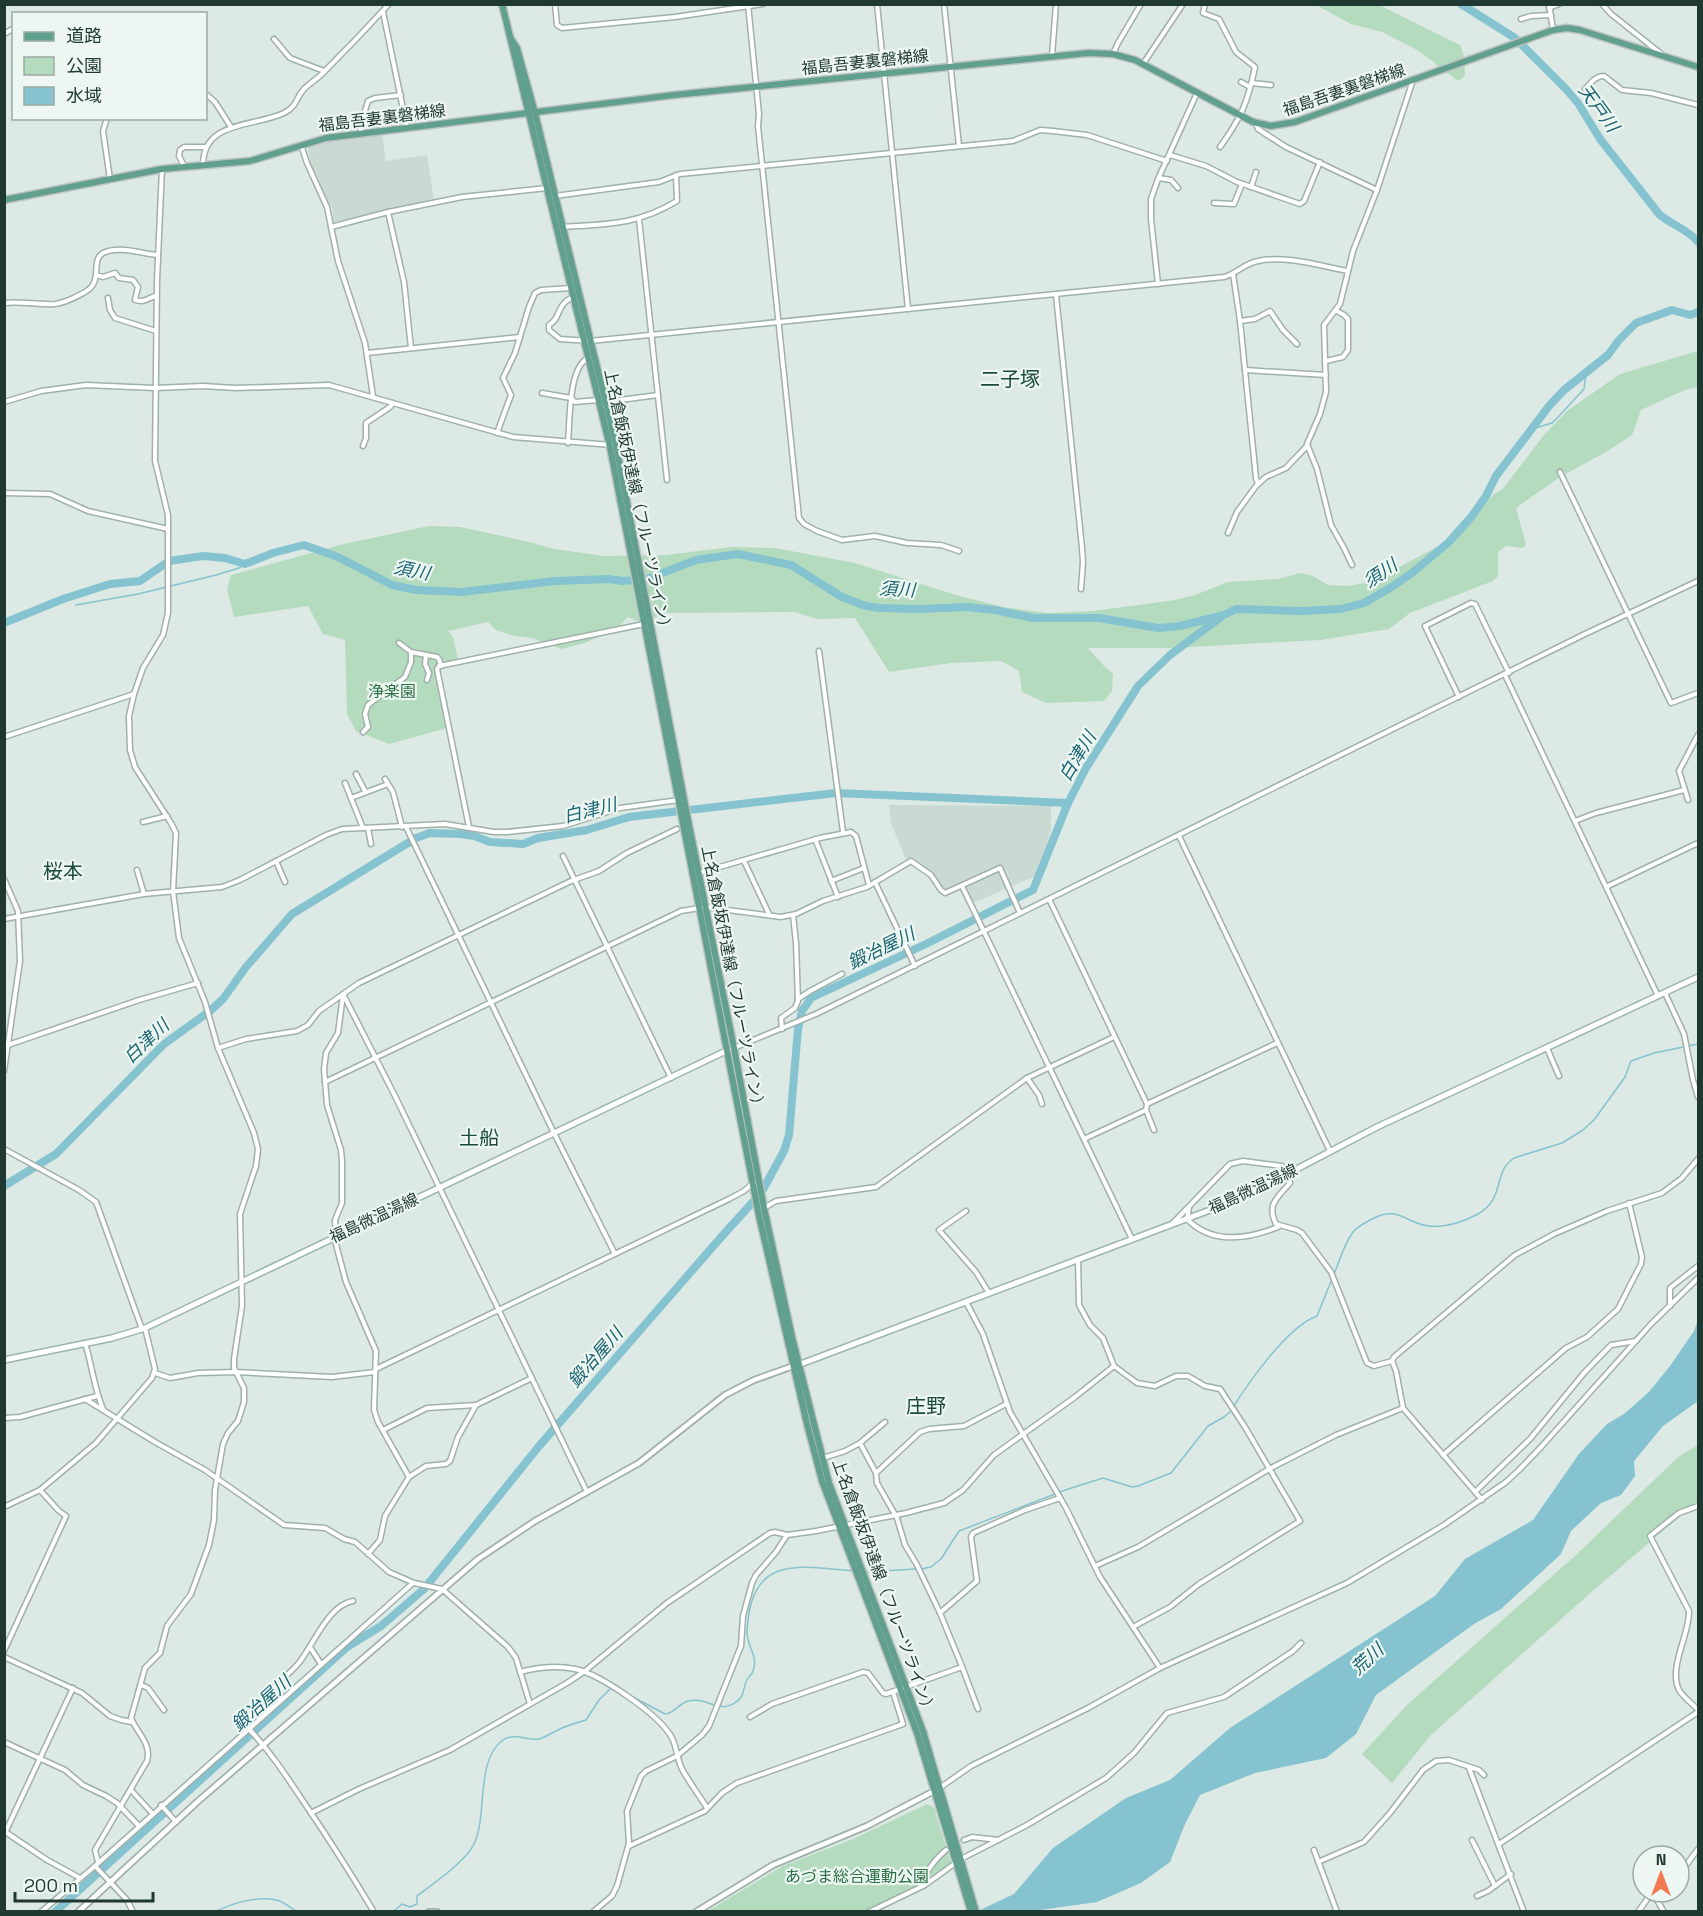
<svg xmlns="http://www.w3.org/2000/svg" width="1703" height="1916" font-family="'Space Grotesk','Noto Sans JP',sans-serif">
  <rect width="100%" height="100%" fill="#dde9e4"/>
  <g fill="#cbd9d3">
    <path d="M382,135L386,161L427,155L434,200L334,222L332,207L324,193L316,173L311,167L308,148L310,146L332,141Z"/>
    <path d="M889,805L1051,806V829L1042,873L973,903L965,884L946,891L943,890L934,874L914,860H906L891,823Z"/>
  </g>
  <g fill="#b5dbbf">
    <path d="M1316,5H1379L1460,45L1464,56L1465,76L1458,81L1419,51L1382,32L1351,24Z"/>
    <path d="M1698,351V387C1679,390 1660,402 1641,410L1632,435L1606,452L1560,477L1516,508L1526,545L1523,548L1506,546L1498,552V576L1493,581L1410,613L1389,629L1320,640L1171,648H1088L1105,667L1113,674L1112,691L1104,701L1046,703L1022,692L1019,671L1001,661L951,663L889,672L855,618L817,619L795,612L666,613L641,623L628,617L617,628L585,643L562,649L532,638L514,636L496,630L488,622L448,631L453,637L458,660L437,664L435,669L447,728L389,744L356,731L347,714L345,640L323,634L308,606L234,617L227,589L231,575L344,544L429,526L460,527L529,542L554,549L604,556L666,555L731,547L775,548L855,563L956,595L1003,607L1047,613L1093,611L1175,600L1195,595L1228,582L1278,579L1301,573L1313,576L1328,585L1349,586L1373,581L1448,541L1495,493L1502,490L1544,435L1567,411L1620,374Z"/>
    <path d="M1698,1445V1501L1596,1588L1431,1735L1392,1783L1362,1754L1408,1704L1576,1555L1678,1457Z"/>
    <path d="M927,1804L934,1808L951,1863L923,1884L864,1912H706L783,1866L853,1839Z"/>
  </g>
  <path fill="#84c3cf" d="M1698,1320V1401L1663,1426L1634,1461L1635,1476L1621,1495L1601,1503L1571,1531L1561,1554L1501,1609L1474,1624L1376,1695L1356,1734L1326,1758L1255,1773L1200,1795L1185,1824L1170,1862L1141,1883L1097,1902L1033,1911L976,1912L1014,1894L1053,1848L1126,1798L1170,1780L1230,1728L1435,1596L1465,1559L1533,1520L1579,1454L1607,1424L1624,1414L1649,1392L1670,1366L1694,1331Z"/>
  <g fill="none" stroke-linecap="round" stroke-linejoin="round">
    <g stroke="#84c3cf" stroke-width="1.5">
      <path d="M1532,429L1552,423L1559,416L1584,389L1586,373"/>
      <path d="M76,605L138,594L216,575L239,568L245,564"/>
      <path d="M1334,1274C1340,1260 1344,1244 1353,1232C1358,1226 1365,1223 1372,1219C1399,1205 1404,1223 1429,1226C1446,1228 1463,1222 1478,1214C1506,1198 1492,1173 1514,1158L1562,1143L1583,1130L1594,1120L1625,1077L1631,1061L1654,1053L1698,1044"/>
      <path d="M1059,1492L1103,1478L1132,1487L1138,1486L1171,1473L1208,1426L1224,1417L1231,1411C1247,1384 1288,1326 1317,1316L1332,1279"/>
      <path d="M921,1569L931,1567L941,1559L959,1531L1055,1494"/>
      <path d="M864,1572L916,1569"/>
      <path d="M629,1695L665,1714C675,1713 678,1704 688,1701C707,1696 718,1715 736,1702C744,1697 743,1690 746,1682C747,1677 752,1676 753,1671C759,1656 746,1645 747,1631C751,1556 795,1565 853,1571"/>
      <path d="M215,1912C232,1903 257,1896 276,1900C283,1901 291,1908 297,1912"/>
      <path d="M393,1912L402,1904L410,1907L417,1904V1896C433,1884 466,1861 474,1844C488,1815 475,1760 503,1740C515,1732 527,1741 539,1739C546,1737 553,1732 560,1729C568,1725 577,1723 586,1720L599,1700L612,1687"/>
    </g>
    <g stroke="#84c3cf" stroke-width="8">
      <path d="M1461,4L1515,38L1565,88L1578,103L1600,139L1659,214C1671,225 1688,229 1698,242"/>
      <path d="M4,623L63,599L110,584L140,581L169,561L203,556L225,558L245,564L273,553L304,545L338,557L392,585L416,590L462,592L555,581L609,579L622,581L647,579L696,560L738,554L791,565L842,597L866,606L879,608L919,609L967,607L995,610L1033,618H1099L1158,628L1180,626L1224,615L1236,609L1301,611L1341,609L1364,603L1390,588L1412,573L1449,542L1472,516L1486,496L1496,476L1549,406L1564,390L1608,355L1619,340L1636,323L1672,310L1690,315L1698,312"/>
      <path d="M4,1186L56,1154L164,1044L210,1011L223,999L246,967L292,914L416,838L430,833L460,834L474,836L490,842L523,844L538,838L587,830L629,817L836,793L1068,803"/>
      <path d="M55,1912L347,1647L381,1626L424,1589L540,1445L723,1235L761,1193L784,1151L789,1135L798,1029L802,1011L811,998L928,943L1033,890L1068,803L1086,768L1138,686L1170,655L1221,617"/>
    </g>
    <g stroke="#a0b0ab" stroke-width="7">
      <g id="minor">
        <path d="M555,4L557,25L562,28L675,17L763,4"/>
        <path d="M748,4L759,114L758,126L799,518L804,524L817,531L842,540L875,536L907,543L941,545L959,551"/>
        <path d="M877,4L908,309"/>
        <path d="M944,4L959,146"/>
        <path d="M1205,4L1203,13L1219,19L1236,52L1255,67C1248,102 1241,118 1220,147"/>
        <path d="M1549,4L1553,30"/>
        <path d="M1602,4L1611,14L1664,56"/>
        <path d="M1549,8L1559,4"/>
        <path d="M383,12L407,128"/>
        <path d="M1521,19L1531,16L1551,15"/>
        <path d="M4,34L14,28"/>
        <path d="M274,39L290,58L324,71"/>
        <path d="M1113,54L1118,43L1141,4"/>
        <path d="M1052,56L1056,4"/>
        <path d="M1143,64L1183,4"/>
        <path d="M1241,82L1250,87"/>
        <path d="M1251,83L1271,85"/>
        <path d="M1585,89C1591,83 1595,76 1604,76L1622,90L1651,93L1698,105"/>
        <path d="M206,94L215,102L231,127"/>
        <path d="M107,118L103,131L110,179"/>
        <path d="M1256,123L1258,129L1286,147L1377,190"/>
        <path d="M361,133V124L368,101L375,98L401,95"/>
        <path d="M301,145L307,163L327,207L338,261L365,343L373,396"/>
        <path d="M1170,155L1206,166L1237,182L1300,204L1304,201L1320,162"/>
        <path d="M203,165C203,120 255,127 284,113C298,106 296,97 304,89C310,83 317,79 322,74C345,51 367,28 389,4"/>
        <path d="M184,166L179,156L180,150L184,147H206"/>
        <path d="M1159,178L1171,180L1178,188"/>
        <path d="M1251,187L1256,172"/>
        <path d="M555,196L659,182L680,174L1013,141L1040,130L1053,131L1087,135L1167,161"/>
        <path d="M1214,203L1234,204L1242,184"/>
        <path d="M388,212L404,282L411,348"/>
        <path d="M639,219L667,480"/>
        <path d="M331,227L388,212L462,197L547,188"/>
        <path d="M563,227C608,224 637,225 677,201L676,175"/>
        <path d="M1233,274L1240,321L1256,478L1258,484"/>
        <path d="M96,275L103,277L115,273L119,278L133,280L138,287L135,300C145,303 147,298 156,296"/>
        <path d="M1158,284L1151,219V199L1158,179L1197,93"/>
        <path d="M1056,295L1082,548L1083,562L1081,589"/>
        <path d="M574,297C555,304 562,318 549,325V330L560,339L590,341L1224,277C1236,274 1245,263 1258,261C1286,255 1320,266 1348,271"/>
        <path d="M108,298L110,310L115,318L156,331"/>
        <path d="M4,303C21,301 38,305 55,304C66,303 76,297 85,292C104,282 90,260 103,253C119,245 142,254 158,255"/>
        <path d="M1240,321L1255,319L1270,311L1283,330L1297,344"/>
        <path d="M367,353L520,337"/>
        <path d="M1326,361L1343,357L1348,350V319L1344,315L1337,311"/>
        <path d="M1245,370L1326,375"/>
        <path d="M542,393L571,398L575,402L598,400"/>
        <path d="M4,402L41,391L86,385L155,388L203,386L236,388L329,385L513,437L611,445"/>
        <path d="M605,402L658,395"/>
        <path d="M497,433L511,395L503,378L515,353L529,307L535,293L541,290L571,288"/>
        <path d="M568,443C570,422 568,368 588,358"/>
        <path d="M363,446L366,438V423L390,407L393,403"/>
        <path d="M1560,472L1671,703L1698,693"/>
        <path d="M4,493L50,494L88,511L168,529"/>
        <path d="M1228,533L1237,512L1256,486L1266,477L1286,468L1307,446"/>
        <path d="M1352,565L1344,548L1331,525L1317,469L1307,444L1320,414L1326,392L1324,325L1340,304L1353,251L1377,190L1413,80"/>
        <path d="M399,643L411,652L437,657L439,659L441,666"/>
        <path d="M819,651L843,832"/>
        <path d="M426,655L425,664L429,673L427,680"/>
        <path d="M1505,675L1658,996"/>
        <path d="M1459,697L1425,626L1471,603L1475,604L1509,673"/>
        <path d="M363,732L368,727L365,714L368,705L405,677L411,662V652"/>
        <path d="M4,737L134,694"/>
        <path d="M356,774L365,791"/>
        <path d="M385,779L393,792L402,827"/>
        <path d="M345,783L363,828"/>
        <path d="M351,798L388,784"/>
        <path d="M1688,800L1679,771L1698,735"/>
        <path d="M1575,821L1596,813L1684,790"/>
        <path d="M143,822L167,816"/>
        <path d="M406,827L554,1133L615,1254"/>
        <path d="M469,827L437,669L439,666L644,624"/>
        <path d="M368,828L371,844"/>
        <path d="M1179,836L1330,1151"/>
        <path d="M815,839L838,897"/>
        <path d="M563,856L671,1078"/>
        <path d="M276,861L285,882"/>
        <path d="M744,861L769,914"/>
        <path d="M137,870L144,894"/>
        <path d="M699,873L820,838L851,832L856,836L869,885"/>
        <path d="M4,879L18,911L20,961L4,1071"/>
        <path d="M831,881L864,868"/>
        <path d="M875,882L915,966"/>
        <path d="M962,886L1132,1239"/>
        <path d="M1606,887L1698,843"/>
        <path d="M1049,899L1147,1104L1277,1043"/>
        <path d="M4,919L144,894L222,887L240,880L326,835L342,829L445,824L494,832H507L563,826L620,808L679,800"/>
        <path d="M1665,993L1684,1034L1693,1080L1698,1097"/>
        <path d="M343,994L395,1096L587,1492"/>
        <path d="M798,999L810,991L842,974"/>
        <path d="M782,1029L781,1018L795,1008L798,1001L796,943L793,915"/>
        <path d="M8,1045L139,1000L198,983"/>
        <path d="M218,1048L246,1039L297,1031L308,1025L319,1011L359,983L571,881L599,871L627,853L677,829"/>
        <path d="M734,1048L816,1014L1585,634L1698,581"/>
        <path d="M1547,1048L1559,1076"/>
        <path d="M1027,1078L1039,1095L1042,1104"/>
        <path d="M325,1082L681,911L705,907L781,917L796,914L823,901L867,887L911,861L931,875L941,890L945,893L1000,868L1020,913"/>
        <path d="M1147,1104L1146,1110L1154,1130"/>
        <path d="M1084,1139L1146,1110"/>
        <path d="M4,1149L79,1190L96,1202L142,1329"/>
        <path d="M764,1208L776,1201L876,1187L1027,1078L1114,1037"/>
        <path d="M1189,1208L1187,1219C1212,1245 1248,1239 1278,1227"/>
        <path d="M966,1211L939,1230L976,1272L989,1293"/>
        <path d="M1172,1224L1230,1164L1243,1161L1282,1166L1288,1174L1290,1183C1278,1197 1266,1204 1276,1224L1297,1230L1302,1233L1331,1272L1367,1363L1374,1366L1392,1361L1396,1371L1403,1408L1482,1500"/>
        <path d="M336,1236L335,1220L342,1203V1161L341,1150L327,1105L324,1069L326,1053L338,1033L343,995"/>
        <path d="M334,1237L346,1282L376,1351L374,1410L378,1422L409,1477"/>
        <path d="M1078,1259L1079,1305L1090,1325L1103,1338L1114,1366L1137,1383L1155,1386L1176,1376H1188L1205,1386L1220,1389L1245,1427L1300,1521L1199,1584L1170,1607L1133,1627"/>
        <path d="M966,1302L983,1334L1010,1412L1066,1508L1100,1577L1160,1668"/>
        <path d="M1670,1306V1288L1698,1266"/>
        <path d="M85,1343C92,1365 94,1388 103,1409"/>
        <path d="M1392,1361L1394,1357L1515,1255L1554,1234L1607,1211L1662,1193L1682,1178L1698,1159"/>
        <path d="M376,1369L729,1199L744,1191L754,1182"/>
        <path d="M155,1373L170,1378L198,1373L236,1372L332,1377L375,1372"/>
        <path d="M85,1399L155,1442L205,1470L284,1525L325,1528L344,1539L355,1542L389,1572L414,1583L442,1589L508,1647L516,1658L530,1704"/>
        <path d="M4,1418L20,1417L97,1396"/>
        <path d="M383,1430L427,1408L476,1405L532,1378"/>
        <path d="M860,1443L876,1473"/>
        <path d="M1443,1455L1566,1348L1587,1337L1618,1309L1641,1264L1642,1257L1629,1203"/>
        <path d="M823,1458L845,1451L860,1443L885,1422"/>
        <path d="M1475,1492L1530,1439L1584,1373L1611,1345L1636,1341"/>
        <path d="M1698,1506L1679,1513L1650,1536L1689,1611C1690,1634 1668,1667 1679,1690C1683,1697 1693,1704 1698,1710"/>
        <path d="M4,1507L40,1490L96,1443L152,1378L155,1369L145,1328"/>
        <path d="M368,1554L380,1540L385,1516L409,1477L426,1466L446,1464L450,1461L458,1437L476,1405"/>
        <path d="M1095,1566L1138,1547L1271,1468L1336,1435L1403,1408"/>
        <path d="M940,1613L917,1565L905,1545L897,1518L877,1483L876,1473L920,1432L929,1429L964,1426L1006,1404"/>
        <path d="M310,1647L321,1664"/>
        <path d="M4,1651L66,1516L58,1510L40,1490"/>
        <path d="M4,1657L82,1693L110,1716L121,1720L132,1722"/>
        <path d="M520,1672C539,1667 556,1665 575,1669C600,1674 660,1715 672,1738C677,1748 677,1759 682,1769C689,1782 699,1795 707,1808"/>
        <path d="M141,1685L148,1688L164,1710"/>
        <path d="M281,1700L271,1690C280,1681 290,1673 298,1664C313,1646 328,1605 353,1601"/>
        <path d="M978,1709L961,1664L940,1613L977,1581L971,1537L973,1533L1025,1510L1060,1498"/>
        <path d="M750,1717L772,1704L863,1672L868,1673L883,1693L886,1694L962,1667"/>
        <path d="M248,1728C269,1750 285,1774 301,1798C327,1836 350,1872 374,1912"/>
        <path d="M4,1742L65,1770L83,1785L106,1796L117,1803L139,1826"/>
        <path d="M1469,1768L1524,1912"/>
        <path d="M941,1787L971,1766L1088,1708L1160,1668L1347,1583L1444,1525L1506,1482L1519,1470L1542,1446L1651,1324L1698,1278"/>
        <path d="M131,1790L152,1813"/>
        <path d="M161,1805L176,1822"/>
        <path d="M311,1813L359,1789L450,1750L567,1683L585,1671L667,1603L770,1533L775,1532L787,1535L816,1531L906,1513L944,1503L963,1490L994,1455L1075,1397L1114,1366"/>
        <path d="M4,1831L47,1860L80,1878"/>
        <path d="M4,1835L73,1688"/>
        <path d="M964,1840L972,1837L998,1840"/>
        <path d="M1472,1840L1495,1886"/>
        <path d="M1499,1844L1698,1712"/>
        <path d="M629,1846L705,1811L722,1793L737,1783L903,1724L893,1692"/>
        <path d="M1314,1850L1337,1912"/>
        <path d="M98,1862L95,1850L147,1761C152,1744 137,1733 131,1718L145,1668L160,1653L167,1626L191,1594L209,1545L214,1520L215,1490L223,1444L228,1433L238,1421L244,1402V1388L234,1368V1359L242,1306L240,1214L256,1166L258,1149L254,1133L218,1048L205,1002L179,938L173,891L176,833L171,823L135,767L130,750L129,716L134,694L143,668L163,635L168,613V515L155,461L157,280L162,169"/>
        <path d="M1318,1862L1364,1842L1390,1813L1423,1770L1436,1761L1449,1760L1479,1770L1484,1775"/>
        <path d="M95,1866L127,1900L133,1912"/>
        <path d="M1679,1869L1687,1864L1698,1849"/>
        <path d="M920,1887C924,1874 935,1859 946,1850"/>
        <path d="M1654,1895L1664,1912"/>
        <path d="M1477,1896L1488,1891L1511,1874"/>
        <path d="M41,1912L95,1866L413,1583"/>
        <path d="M593,1912L612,1896L617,1886L629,1843L627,1811L641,1776L646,1771L677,1756L702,1735L709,1726L741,1646L743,1616L752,1583L756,1575L776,1552L787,1535"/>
        <path d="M869,1912L925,1885L961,1859L1027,1825L1106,1778L1134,1753L1167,1713L1224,1697L1293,1651L1301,1643"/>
        <path d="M1638,1912L1648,1898L1657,1892"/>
      </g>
    </g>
    <g stroke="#a0b0ab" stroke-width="8">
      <g id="tertiary">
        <path d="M78,1912L196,1803L478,1559L535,1521L639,1463L725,1395L754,1380L793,1366"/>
        <path d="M429,1912H437"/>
        <path d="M696,1912L773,1865L867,1826L936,1790"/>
      </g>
    </g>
    <g stroke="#9cb5ac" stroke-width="8">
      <g id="secondary">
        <path d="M4,1360L112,1338L145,1328L728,1050"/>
        <path d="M798,1365L1218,1207L1249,1194L1377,1127L1698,977"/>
      </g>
    </g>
    <g stroke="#bcc3c1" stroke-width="9">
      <g id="primary">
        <path d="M502,4L610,447L759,1216L807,1424L822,1481L917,1733L971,1912"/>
        <path d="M511,39L517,48L535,113L616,445L689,825L734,1048L764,1208L792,1337L829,1483L923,1731L976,1912"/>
        <path d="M4,200L162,169L250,161L326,138L674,95L1088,53L1113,54L1135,60L1253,122L1271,126L1295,122L1553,30L1567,28L1580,30L1698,67"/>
      </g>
    </g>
    <use href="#minor" stroke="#fff" stroke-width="4"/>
    <use href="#tertiary" stroke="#fff" stroke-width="4.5"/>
    <use href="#secondary" stroke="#fff" stroke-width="5"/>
    <use href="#primary" stroke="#619f8f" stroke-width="6"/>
  </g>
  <g text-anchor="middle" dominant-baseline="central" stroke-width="4.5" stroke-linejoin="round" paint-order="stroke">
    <g font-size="16" fill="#1f3831" stroke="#edf6f1">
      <text transform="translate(865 62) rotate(-6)">福島吾妻裏磐梯線</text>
      <text transform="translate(1344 90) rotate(-19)">福島吾妻裏磐梯線</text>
      <text transform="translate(382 118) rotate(-7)">福島吾妻裏磐梯線</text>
      <text transform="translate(638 502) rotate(78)">上名倉飯坂伊達線（フルーツライン）</text>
      <text transform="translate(733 979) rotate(79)">上名倉飯坂伊達線（フルーツライン）</text>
      <text transform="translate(1253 1189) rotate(-25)">福島微温湯線</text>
      <text transform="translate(374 1218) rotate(-25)">福島微温湯線</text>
      <text transform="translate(884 1587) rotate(70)">上名倉飯坂伊達線（フルーツライン）</text>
    </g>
    <g font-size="16" fill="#296f44" stroke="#edf6f1">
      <text x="392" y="691">浄楽園</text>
      <text x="857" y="1876">あづま総合運動公園</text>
    </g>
    <g font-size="18" font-style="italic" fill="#1a6473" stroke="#edf6f1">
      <text transform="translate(1599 108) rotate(54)">天戸川</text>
      <text transform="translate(412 570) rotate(11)">須川</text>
      <text transform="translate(1380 573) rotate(-34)">須川</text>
      <text transform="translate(897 589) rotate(3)">須川</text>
      <text transform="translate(1077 756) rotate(-59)">白津川</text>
      <text transform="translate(590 810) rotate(-14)">白津川</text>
      <text transform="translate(881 948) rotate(-26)">鍛冶屋川</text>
      <text transform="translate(146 1041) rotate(-43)">白津川</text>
      <text transform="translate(595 1357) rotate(-49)">鍛冶屋川</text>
      <text transform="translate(1367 1659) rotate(-42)">荒川</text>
      <text transform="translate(261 1703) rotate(-42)">鍛冶屋川</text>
    </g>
    <g font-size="20" fill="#1b4a3f" stroke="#edf6f1">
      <text x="1010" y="379">二子塚</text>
      <text x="63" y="871">桜本</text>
      <text x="479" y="1138">土船</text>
      <text x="926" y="1406">庄野</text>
    </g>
  </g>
  <rect width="1703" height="1916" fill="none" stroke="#1f3831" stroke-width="12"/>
  <rect x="12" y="12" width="195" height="108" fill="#edf6f1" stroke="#9baaa4" stroke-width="1.5"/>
  <rect x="24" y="32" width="30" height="9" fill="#619f8f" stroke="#9baaa4" stroke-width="1.5"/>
  <text x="66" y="42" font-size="18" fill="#1f3831">道路</text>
  <rect x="24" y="57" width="30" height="18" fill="#b5dbbf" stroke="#9baaa4" stroke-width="1.5"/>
  <text x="66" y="72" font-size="18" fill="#1f3831">公園</text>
  <rect x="24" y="87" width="30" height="18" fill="#84c3cf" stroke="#9baaa4" stroke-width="1.5"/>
  <text x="66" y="102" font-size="18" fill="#1f3831">水域</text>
  <g transform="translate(1661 1874)"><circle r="28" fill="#edf6f1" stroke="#9baaa4" stroke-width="1.5"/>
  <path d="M0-4.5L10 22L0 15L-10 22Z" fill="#f27a52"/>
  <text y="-9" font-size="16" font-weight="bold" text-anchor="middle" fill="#1f3831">N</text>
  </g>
  <path d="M15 1892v9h138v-9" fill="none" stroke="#1f3831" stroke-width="3"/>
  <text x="24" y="1892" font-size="18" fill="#1f3831" stroke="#edf6f1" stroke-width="4.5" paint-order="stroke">200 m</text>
</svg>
